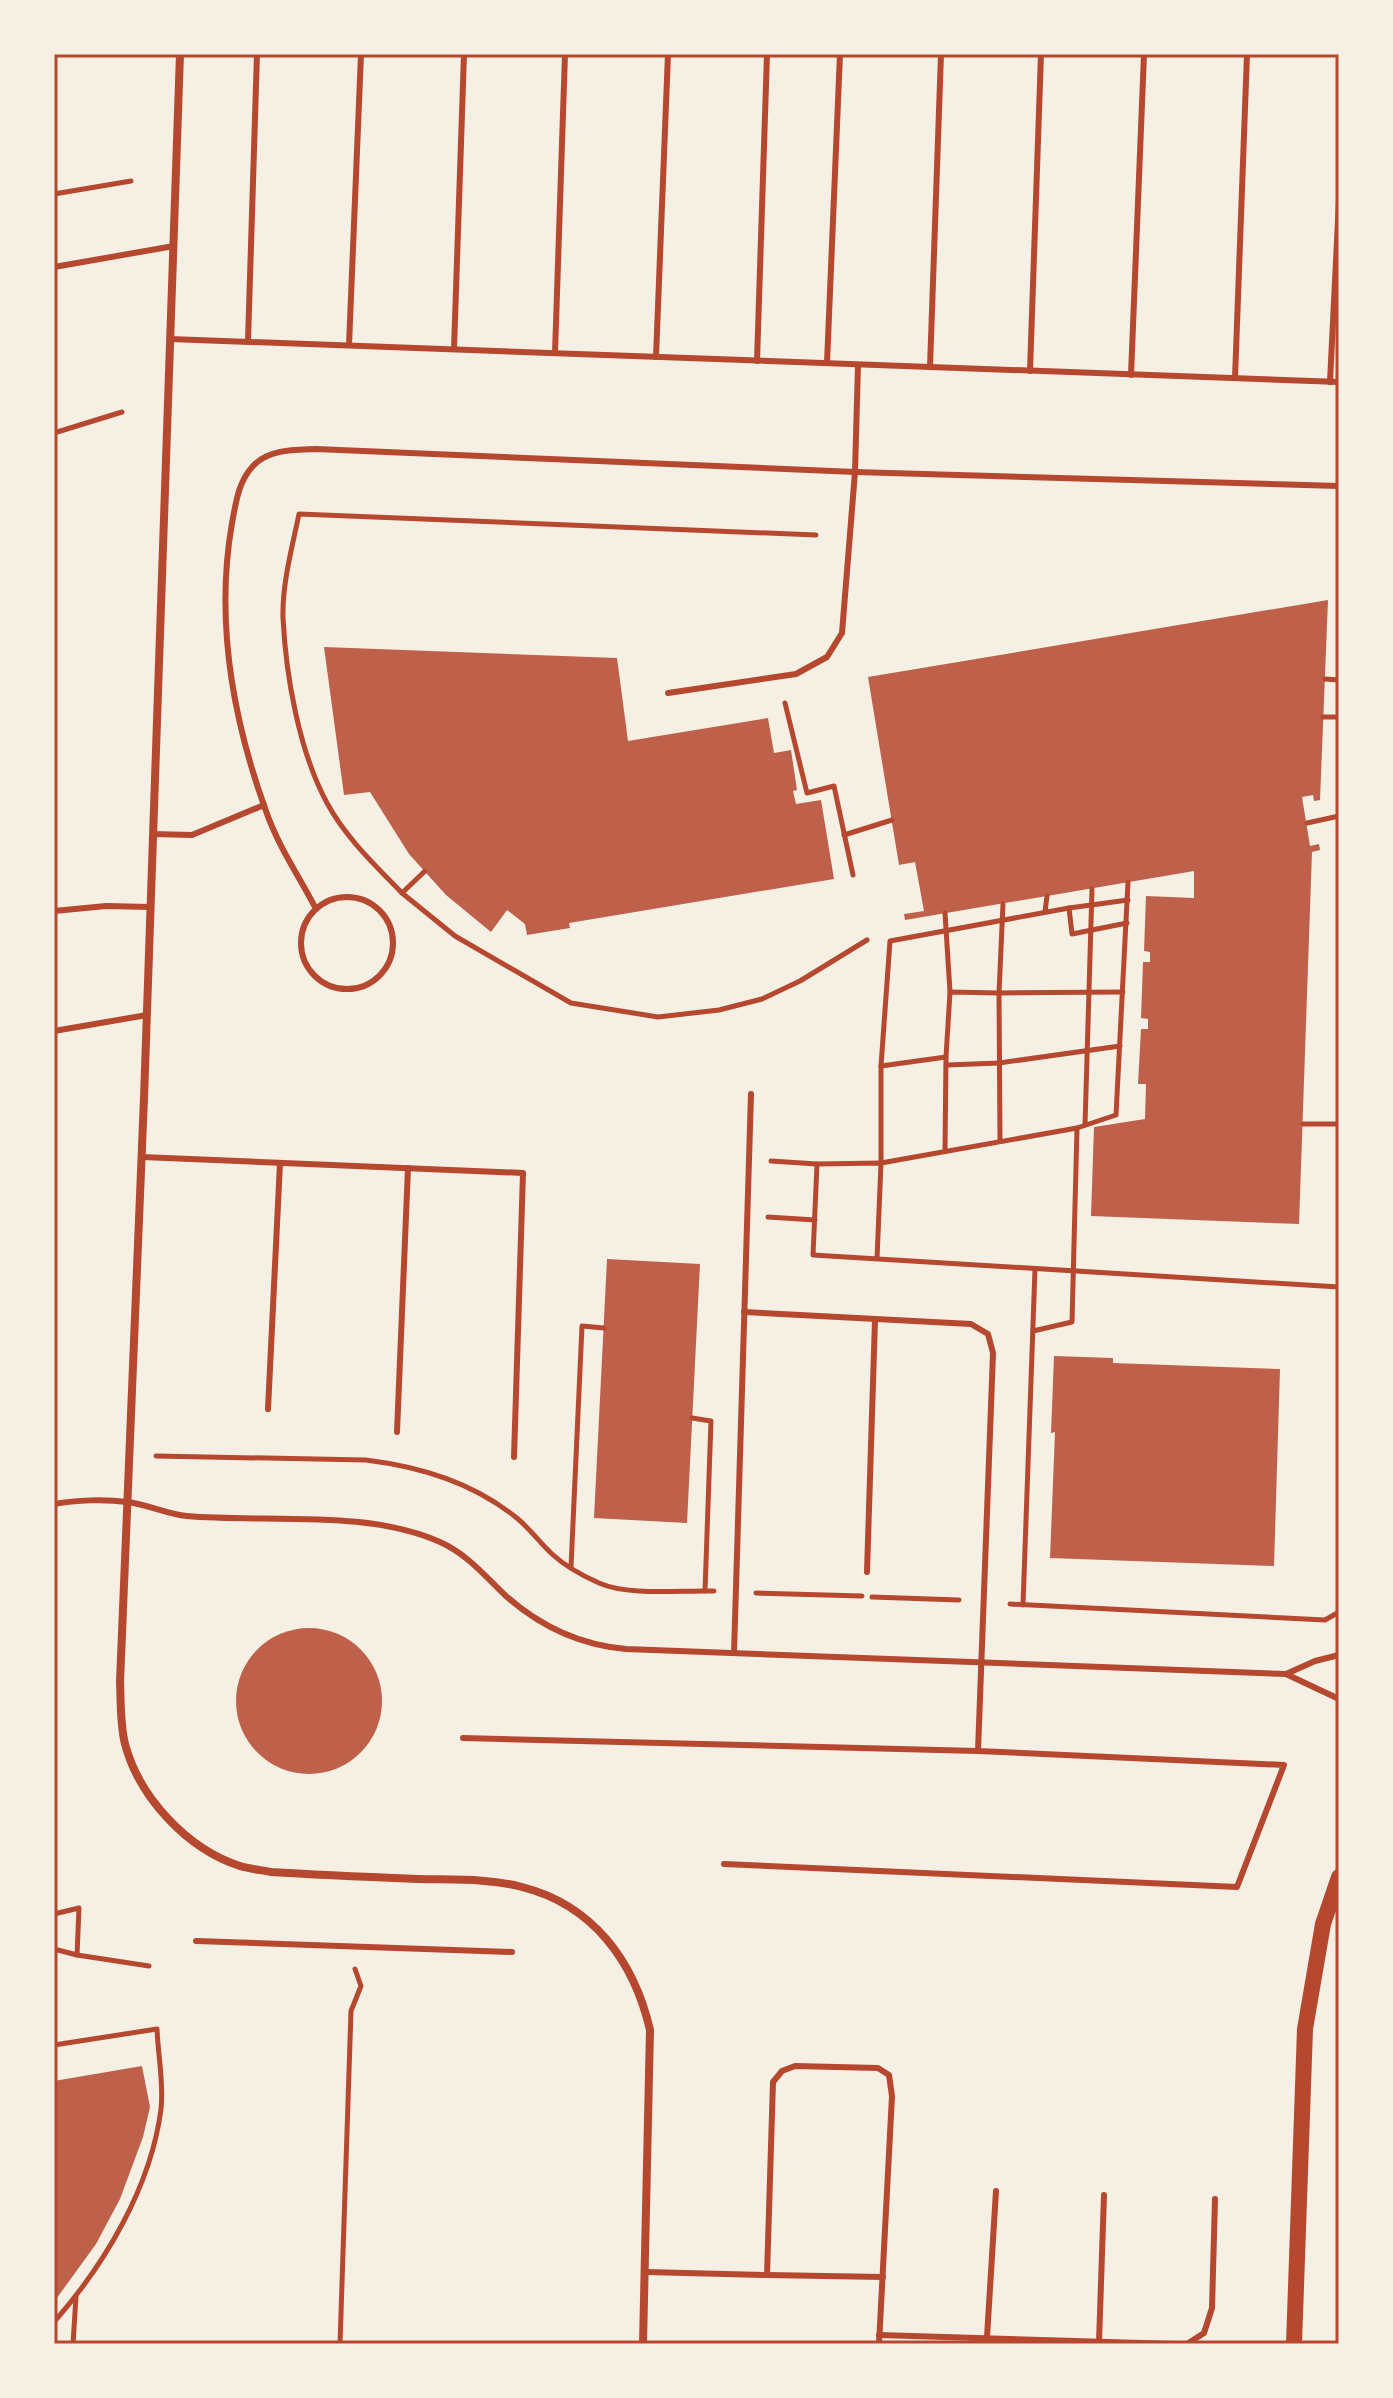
<svg xmlns="http://www.w3.org/2000/svg" width="1393" height="2398" font-family="'Noto Serif',serif">
  <rect width="100%" height="100%" fill="#f6efe4"/>
  <g fill="#bf614a">
    <path d="M1328,600L1320,800L1314,801L1313,795L1302,797L1310,846L1319,844L1320,850L1312,852L1299,1224L1091,1216L1094,1127L1145,1119L1146,1084H1138L1141,1029H1148V1019L1141,1018L1143,962H1150V952L1144,951L1146,896L1194,898V871L905,920L904,914L924,911L915,862L899,865L868,677Z"/>
    <path d="M324,647L617,658L628,741L768,718L774,753L791,750L797,790L793,791L796,804L821,800L834,879L569,923L570,928L527,935L525,924L507,910L491,932L446,895L409,854L370,792L344,795Z"/>
    <path d="M607,1259L700,1264L687,1523L594,1518Z"/>
    <path d="M1054,1356L1113,1358V1363L1280,1369L1274,1566L1050,1558L1055,1432L1051,1433Z"/>
    <circle cx="309" cy="1701" r="73"/>
    <path d="M142,2066L150,2107L143,2137L120,2199L96,2244L54,2302V2081Z"/>
  </g>
  <g fill="none" stroke-linecap="round" stroke-linejoin="round">
    <g stroke="#b5482f" stroke-width="5">
      <path d="M54,194L131,181"/>
      <path d="M54,433L122,412"/>
      <path d="M1325,679L1339,680"/>
      <path d="M785,703L807,793L834,786L853,875"/>
      <path d="M1323,717H1339"/>
      <path d="M1307,823L1339,816"/>
      <path d="M844,835L892,820"/>
      <path d="M425,871L402,893L455,936L571,1003L658,1017L719,1010L762,999L800,981L867,940"/>
      <path d="M402,893C375,865 346,838 327,803C299,751 286,677 283,618C282,584 292,548 299,514L816,535"/>
      <path d="M1045,912L1047,896"/>
      <path d="M945,913L950,992"/>
      <path d="M1127,923L1072,934L1069,908L1128,900"/>
      <path d="M946,1057L950,992L999,993L1003,904"/>
      <path d="M947,1065L999,1063L1120,1046"/>
      <path d="M881,1066L890,941L1069,908"/>
      <path d="M1303,1124H1339"/>
      <path d="M1085,1125L1092,889"/>
      <path d="M1000,1141L999,993L1123,992"/>
      <path d="M945,1149L946,1057L881,1066V1163L1077,1128L1116,1115L1128,882"/>
      <path d="M771,1161L817,1164"/>
      <path d="M768,1217L815,1220"/>
      <path d="M877,1259L881,1163L817,1164L813,1255L1339,1287"/>
      <path d="M1033,1331L1072,1322L1077,1128"/>
      <path d="M692,1418L711,1421L705,1591"/>
      <path d="M156,1456L366,1460C422,1467 474,1483 518,1519C531,1530 540,1543 552,1554C565,1566 583,1576 599,1583C628,1596 681,1590 714,1591"/>
      <path d="M571,1567L582,1326L604,1328"/>
      <path d="M756,1593L862,1596"/>
      <path d="M872,1597L959,1600"/>
      <path d="M1010,1604L1325,1620L1339,1612"/>
      <path d="M1023,1605L1035,1269"/>
      <path d="M54,1914L79,1908L77,1955L54,1949"/>
      <path d="M77,1955L149,1966"/>
      <path d="M54,2045L157,2029C158,2055 164,2084 161,2109C151,2187 105,2264 54,2322"/>
      <path d="M73,2344L76,2297"/>
      <path d="M340,2344L351,2011L361,1986L355,1969"/>
    </g>
    <g stroke="#b5482f" stroke-width="6">
      <path d="M54,267L174,246"/>
      <path d="M170,339L1339,382"/>
      <path d="M248,341L257,54"/>
      <path d="M349,345L361,54"/>
      <path d="M454,349L464,54"/>
      <path d="M555,353L565,54"/>
      <path d="M656,357L668,54"/>
      <path d="M757,361L767,54"/>
      <path d="M827,363L840,54"/>
      <path d="M930,367L941,54"/>
      <path d="M1030,371L1041,54"/>
      <path d="M1131,375L1144,54"/>
      <path d="M1235,378L1247,54"/>
      <path d="M1330,382L1339,200"/>
      <path d="M668,693L796,674L827,657L842,633L855,472L858,365"/>
      <path d="M153,834L192,835L264,805"/>
      <circle cx="347" cy="943" r="46"/>
      <path d="M316,909C299,876 278,846 266,811C233,720 215,620 232,523C236,503 238,482 253,466C269,449 294,450 316,449L855,472L1339,486"/>
      <path d="M54,911L106,906L150,907"/>
      <path d="M54,1031L147,1015"/>
      <path d="M142,1157L523,1173L514,1457"/>
      <path d="M268,1409L280,1163"/>
      <path d="M397,1432L408,1168"/>
      <path d="M54,1504C76,1500 105,1499 127,1502C147,1504 166,1514 187,1516C267,1523 366,1509 440,1542C467,1554 485,1576 506,1596C541,1627 580,1645 626,1649L1286,1674L1339,1699"/>
      <path d="M867,1572L875,1320"/>
      <path d="M734,1653L751,1094"/>
      <path d="M1286,1674L1315,1661L1339,1655"/>
      <path d="M463,1738L978,1751"/>
      <path d="M724,1864L1237,1887L1284,1765L978,1751L993,1353L988,1334L971,1324L744,1312"/>
      <path d="M196,1941L512,1952"/>
      <path d="M646,2272L767,2275L773,2082L782,2071L795,2066L878,2068L889,2075L892,2096L879,2344"/>
      <path d="M767,2275L883,2277"/>
      <path d="M879,2335L1175,2344"/>
      <path d="M987,2337L996,2191"/>
      <path d="M1099,2342L1104,2195"/>
      <path d="M1187,2344L1204,2333L1212,2308L1215,2199"/>
    </g>
    <path stroke="#b5482f" stroke-width="8" d="M180,54L144,1098L120,1682C121,1703 120,1724 125,1744C139,1797 187,1849 240,1866C250,1869 261,1870 271,1872C320,1875 369,1877 418,1879C452,1880 489,1878 522,1887C593,1905 634,1961 650,2030L643,2344"/>
    <path stroke="#b5482f" stroke-width="16" d="M1294,2344L1305,2029L1323,1924L1339,1877"/>
  </g>
  <rect width="1393" height="2398" fill="none" stroke="#f6efe4" stroke-width="112"/>
  <rect x="56" y="56" width="1281" height="2286" fill="none" stroke="#b5482f" stroke-width="3"/>
</svg>
